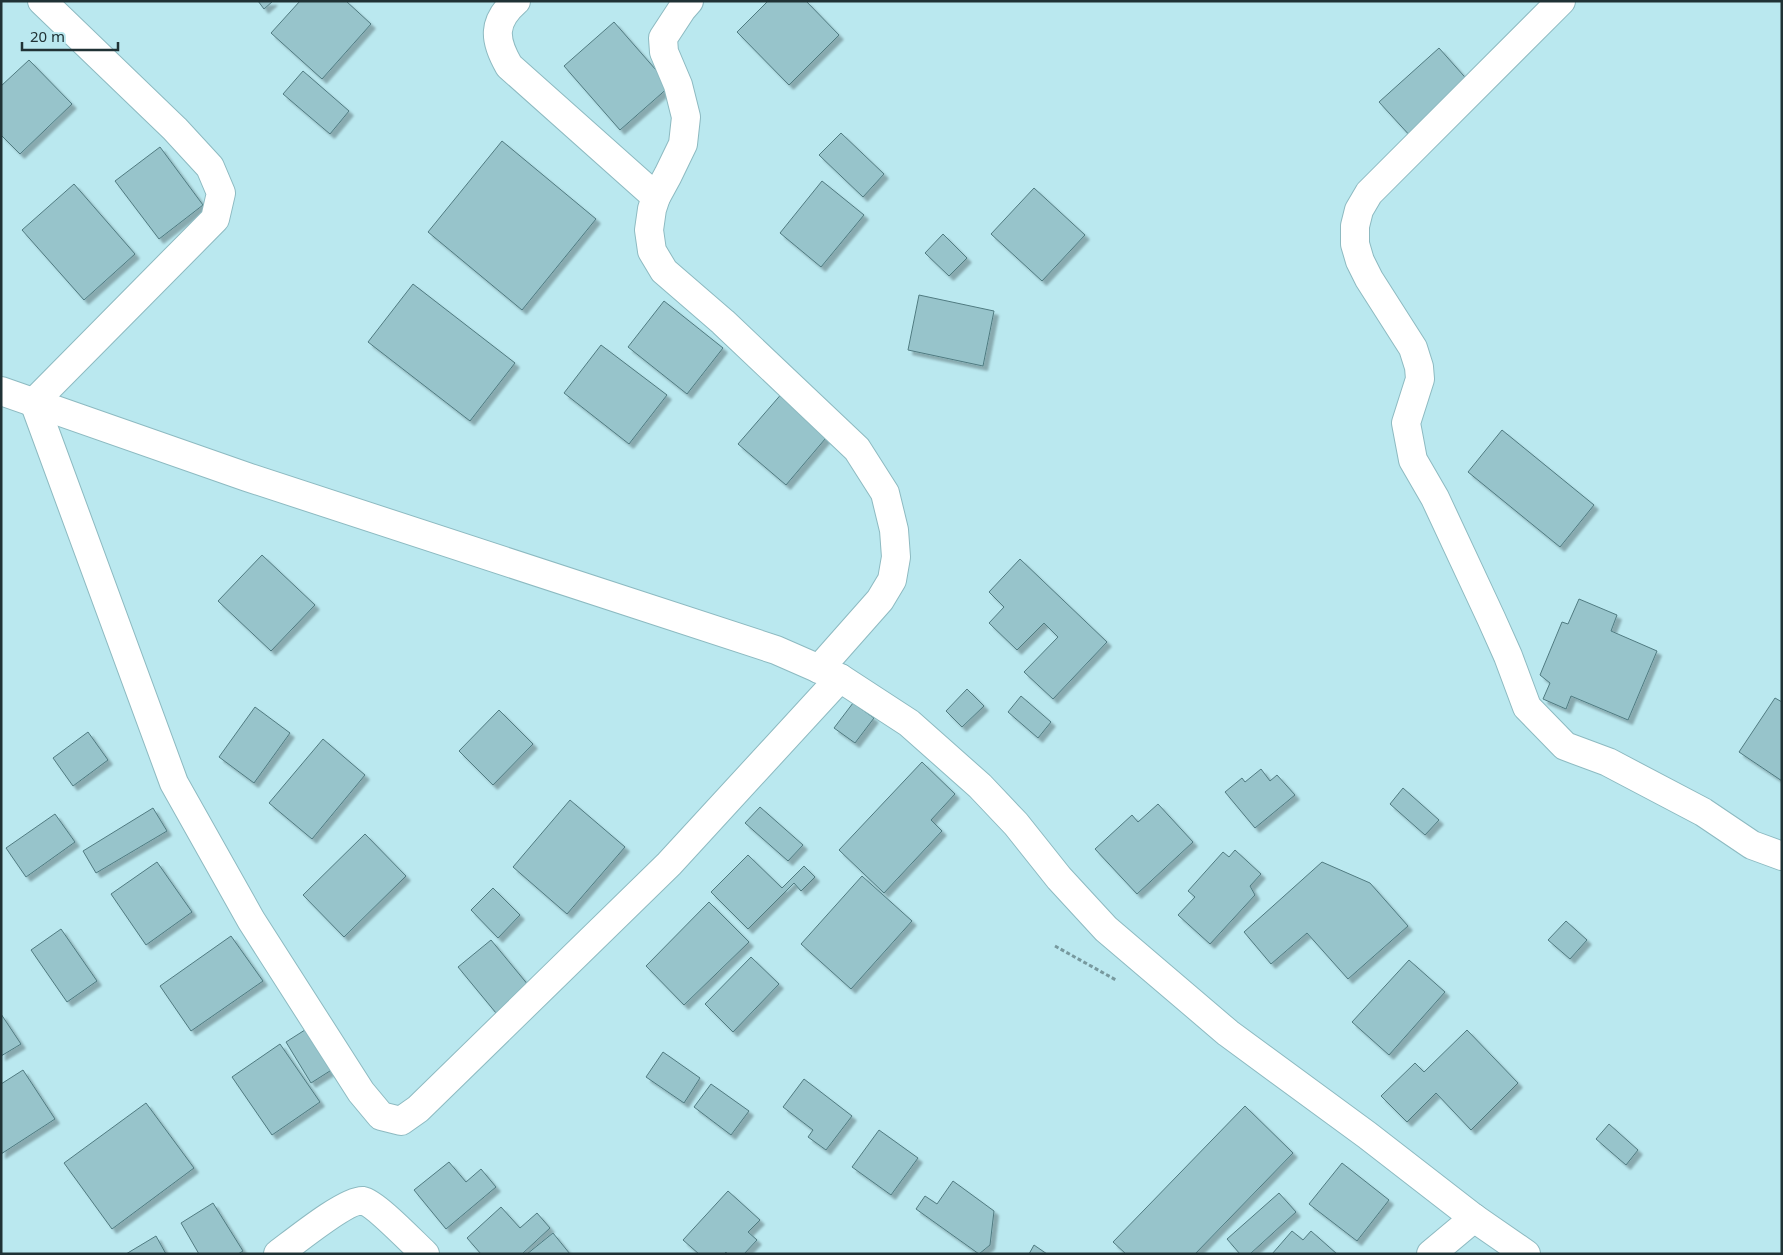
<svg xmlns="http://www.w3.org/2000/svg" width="1783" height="1255" font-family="'Noto Sans',sans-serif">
  <defs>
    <filter id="shadow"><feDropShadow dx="4.5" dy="4.5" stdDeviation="1" flood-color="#0004"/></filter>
  </defs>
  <rect width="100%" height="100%" fill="#bae8ef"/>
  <g fill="#97c4cb" stroke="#507b81" filter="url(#shadow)">
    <path d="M258,1H273L264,9Z"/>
    <path d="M300,1H346L371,24L322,79L271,33Z"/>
    <path d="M768,1H806L839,35L789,85L737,32Z"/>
    <path d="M614,22L670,86L620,130L564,66Z"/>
    <path d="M1439,48L1471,84L1412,138L1379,102Z"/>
    <path d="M29,60L72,104L20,154L1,135V86Z"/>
    <path d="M303,71L349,111L330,134L283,94Z"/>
    <path d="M841,133L884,174L863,197L819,155Z"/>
    <path d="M502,141L596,219L522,310L428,232Z"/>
    <path d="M160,147L203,205L159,239L115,181Z"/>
    <path d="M822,181L864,215L821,267L780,233Z"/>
    <path d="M74,184L135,254L84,300L22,230Z"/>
    <path d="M1034,188L1085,235L1042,281L991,234Z"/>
    <path d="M943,234L967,258L949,276L925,253Z"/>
    <path d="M413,284L515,363L470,421L368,342Z"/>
    <path d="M919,295L994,311L983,366L908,350Z"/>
    <path d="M664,301L723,348L687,394L628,347Z"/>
    <path d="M601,345L667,395L629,444L564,393Z"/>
    <path d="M784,391L831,432L786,485L738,444Z"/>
    <path d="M1502,430L1594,505L1560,547L1468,472Z"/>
    <path d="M262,555L315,605L271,651L218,601Z"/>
    <path d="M1020,559L1107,642L1053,699L1024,672L1058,637L1044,623L1017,650L989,623L1004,607L989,592Z"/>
    <path d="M1579,599L1617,615L1611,631L1657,651L1628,720L1571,696L1566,709L1543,699L1550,683L1540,675L1562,622L1568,624Z"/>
    <path d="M967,689L984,706L962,727L946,711Z"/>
    <path d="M1021,696L1051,722L1038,738L1008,712Z"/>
    <path d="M1775,698L1782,702V781L1739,752Z"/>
    <path d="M853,703L874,718L855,743L834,728Z"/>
    <path d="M255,707L290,733L254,783L219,757Z"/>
    <path d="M499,710L533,744L493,785L459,751Z"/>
    <path d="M88,732L108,760L73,786L53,758Z"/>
    <path d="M323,739L365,775L312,839L269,803Z"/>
    <path d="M922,762L955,794L931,820L942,831L884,893L839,850Z"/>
    <path d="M1261,769L1270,781L1277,775L1295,795L1255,828L1225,792L1242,778L1245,782Z"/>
    <path d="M1403,788L1439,820L1425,835L1390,804Z"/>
    <path d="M570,800L625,847L567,914L513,867Z"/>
    <path d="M1158,804L1193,842L1137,894L1095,849L1132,815L1138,822Z"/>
    <path d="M760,807L803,845L788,861L745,823Z"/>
    <path d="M153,808L167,831L96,873L83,851Z"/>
    <path d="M55,814L75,842L26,877L6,848Z"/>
    <path d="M365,834L406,876L344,937L303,895Z"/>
    <path d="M1235,850L1261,874L1250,886L1255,895L1210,944L1178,915L1195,897L1188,891L1223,852L1229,857Z"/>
    <path d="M748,855L782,888L804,866L815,877L801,891L794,883L748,929L711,892Z"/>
    <path d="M157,862L192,912L146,945L111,894Z"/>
    <path d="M1322,862L1370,883L1408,926L1348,979L1307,933L1271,964L1244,932Z"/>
    <path d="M862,876L912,921L851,989L801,944Z"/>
    <path d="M493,888L520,915L498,938L471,910Z"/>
    <path d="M709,902L749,942L684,1005L646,966Z"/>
    <path d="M1566,921L1587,940L1570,959L1548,940Z"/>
    <path d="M61,929L97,981L67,1002L31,950Z"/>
    <path d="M231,936L263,981L191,1031L160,986Z"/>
    <path d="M491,940L529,986L496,1013L458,967Z"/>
    <path d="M751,957L779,984L733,1032L705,1004Z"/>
    <path d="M1409,960L1445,992L1389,1055L1352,1022Z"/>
    <path d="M1,1014L21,1044L1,1056Z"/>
    <path d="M308,1028L333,1069L311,1083L286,1042Z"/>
    <path d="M1467,1030L1518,1083L1471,1130L1436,1093L1407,1122L1381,1096L1415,1063L1424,1072Z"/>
    <path d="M280,1044L320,1102L272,1135L232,1077Z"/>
    <path d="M663,1052L700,1078L684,1103L646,1077Z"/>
    <path d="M23,1070L55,1119L1,1154V1084Z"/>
    <path d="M804,1079L852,1116L826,1150L808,1137L813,1130L783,1107Z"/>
    <path d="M711,1084L749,1111L731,1135L694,1107Z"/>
    <path d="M146,1103L194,1168L112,1229L64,1163Z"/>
    <path d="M1245,1106L1293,1153L1195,1254H1126L1113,1242Z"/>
    <path d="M1609,1124L1638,1150L1626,1165L1596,1139Z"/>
    <path d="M879,1130L918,1158L891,1195L852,1167Z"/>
    <path d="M449,1162L466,1182L481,1169L496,1187L446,1229L414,1190Z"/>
    <path d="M1342,1163L1389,1200L1357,1241L1309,1204Z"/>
    <path d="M953,1181L994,1211L990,1245L979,1254L916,1209L925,1196L937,1204Z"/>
    <path d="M728,1191L760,1220L748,1232L757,1240L744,1254H727L726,1252L724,1254H699L683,1240Z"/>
    <path d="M1279,1193L1296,1212L1250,1254H1240L1227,1239Z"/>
    <path d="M213,1203L243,1251L238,1254H199L181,1223Z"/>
    <path d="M501,1207L520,1228L537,1213L550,1228L522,1254H481L467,1238Z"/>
    <path d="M1292,1231L1303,1240L1311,1231L1337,1254H1272Z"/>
    <path d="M553,1233L570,1254H527Z"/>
    <path d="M156,1236L166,1254H126Z"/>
    <path d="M1034,1245L1047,1254H1029Z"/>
  </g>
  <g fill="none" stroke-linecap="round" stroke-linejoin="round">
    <g stroke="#8dbac1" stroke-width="30">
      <g id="minor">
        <path d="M42,1L175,129L210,167L221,193L215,219L34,402L174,783L251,920L361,1092L381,1116L401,1121L418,1109L669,864L840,678"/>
        <path d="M516,1C492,22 494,40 509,66L656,197"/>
        <path d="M689,1L682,9L663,38L664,52L678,85L686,117L683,144L668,175L656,197L652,209L649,230L652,251L664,271L723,322L857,449L885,493L894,530L896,557L892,580L880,600L819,669"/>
        <path d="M1561,1L1369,193L1359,210L1355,226V244L1360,261L1369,279L1413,348L1419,367L1420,379L1406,423L1413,460L1435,498L1491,618L1508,656L1527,707L1565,746L1608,762L1703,812L1752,845L1782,856"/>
        <path d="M1,391L247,477L776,650L840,678L909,723L980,786L1016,824L1059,878L1106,929L1228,1033L1367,1135L1474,1218L1526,1254"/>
        <path d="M278,1254C293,1243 347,1199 363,1201C375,1203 414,1244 425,1254"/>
        <path d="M1431,1254L1474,1218"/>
      </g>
    </g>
    <path stroke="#77999e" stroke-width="3" stroke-dasharray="4 2.5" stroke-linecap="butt" d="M1055,946L1116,980"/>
    <use href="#minor" stroke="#fff" stroke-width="28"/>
  </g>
  <rect width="1783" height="1255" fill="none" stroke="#203235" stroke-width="5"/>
  <path d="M22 42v8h96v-8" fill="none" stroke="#203235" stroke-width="2.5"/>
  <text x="30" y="42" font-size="15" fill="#203235" stroke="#bae8ef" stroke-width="4" paint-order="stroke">20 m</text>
</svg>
